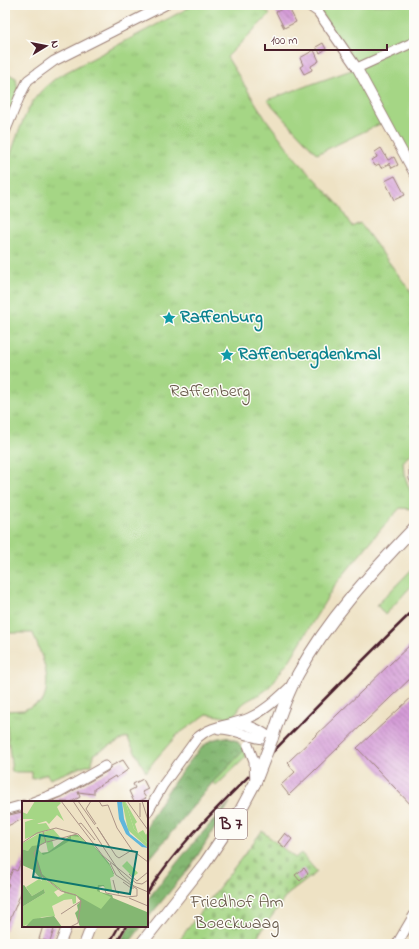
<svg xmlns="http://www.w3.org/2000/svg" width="419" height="949" font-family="'Indie Flower',sans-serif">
  <defs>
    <pattern id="forest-crowns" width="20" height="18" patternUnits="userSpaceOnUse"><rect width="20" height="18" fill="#84b772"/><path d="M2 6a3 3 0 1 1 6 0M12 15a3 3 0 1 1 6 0" fill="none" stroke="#6e945e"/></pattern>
    <pattern id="cemetery-stones" width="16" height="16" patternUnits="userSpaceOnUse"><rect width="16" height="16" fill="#a5d685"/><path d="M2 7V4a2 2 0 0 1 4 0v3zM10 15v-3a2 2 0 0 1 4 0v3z" fill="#90b773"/></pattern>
    <pattern id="park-tufts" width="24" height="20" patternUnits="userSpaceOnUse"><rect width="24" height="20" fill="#a5d685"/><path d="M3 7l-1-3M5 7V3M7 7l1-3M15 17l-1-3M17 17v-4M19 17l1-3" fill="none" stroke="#90b773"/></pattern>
    <pattern id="building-back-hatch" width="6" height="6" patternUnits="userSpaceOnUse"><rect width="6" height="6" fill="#d49bd7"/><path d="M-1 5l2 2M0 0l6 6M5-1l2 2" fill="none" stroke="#ae7eaf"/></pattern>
  </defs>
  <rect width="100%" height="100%" fill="#fdfcf7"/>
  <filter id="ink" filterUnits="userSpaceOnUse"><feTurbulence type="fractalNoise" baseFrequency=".025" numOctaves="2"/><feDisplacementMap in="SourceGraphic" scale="8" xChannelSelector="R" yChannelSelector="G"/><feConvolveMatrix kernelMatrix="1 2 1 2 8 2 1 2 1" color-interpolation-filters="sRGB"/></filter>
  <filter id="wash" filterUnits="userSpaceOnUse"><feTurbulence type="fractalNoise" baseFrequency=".012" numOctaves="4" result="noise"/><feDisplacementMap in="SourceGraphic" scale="16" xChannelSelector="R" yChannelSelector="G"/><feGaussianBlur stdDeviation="0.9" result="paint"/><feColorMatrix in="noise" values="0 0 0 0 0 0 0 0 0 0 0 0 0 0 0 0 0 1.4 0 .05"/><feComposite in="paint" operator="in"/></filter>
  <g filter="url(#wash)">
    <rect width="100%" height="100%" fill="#eee2c4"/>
    <g fill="#a5d685" stroke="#787a58">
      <path d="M316,5H414V170L388,120L317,154L267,100L357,68Z"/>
      <path d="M5,72L16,78L19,98L5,132Z"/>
      <path d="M414,567V583L385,615L377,605Z"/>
      <path d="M244,750L246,757L216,786L213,782Z"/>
    </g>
    <g fill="url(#forest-crowns)" stroke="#676b4e">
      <path d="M226,737L237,741L244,750L213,782L147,862C147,853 145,832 148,825C153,810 193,753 206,744C212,739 218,738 226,737Z"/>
      <path d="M230,802L213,831L191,866L147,919V900L188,849Z"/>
      <path d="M130,926H142L128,944H119Z"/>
    </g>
    <path fill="url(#cemetery-stones)" stroke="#787a58" d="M262,831L295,858L301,853L317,872L287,895L252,944H176Z"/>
    <path fill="url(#park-tufts)" stroke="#787a58" d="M194,5H257L270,14L227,57L263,115L296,159L338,204L352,227L360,223L414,296V449L403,462L404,474L414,501V509L400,508L381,529L335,585L288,663C280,670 276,680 269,687C257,700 241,697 235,717L231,718L207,714L177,735L154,761L146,772L127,737L95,753L91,765H86L50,779L47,774L32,779V772H12L5,711L24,710L43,701C53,677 41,656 33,633H5V170C13,149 19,127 29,108C36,94 48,84 59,76Z"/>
    <g id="blocks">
      <g fill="url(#building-back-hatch)">
        <path d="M288,6L296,22L284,28L276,12Z"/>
        <path d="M323,43L326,49L320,53L316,47Z"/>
        <path d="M314,50L319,61L311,66L312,70L304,74L300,67L303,65L300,58Z"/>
        <path d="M381,148L388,160L394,157L398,165L392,168L389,163V164L381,168L379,164L375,166L372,160L377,157L375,152Z"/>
        <path d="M395,176L405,195L394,200L385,181Z"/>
        <path d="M414,641V675L289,795L281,785L295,772L289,765L290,764L288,762Z"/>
        <path d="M414,695V808L357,748Z"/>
        <path d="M123,760L129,769L116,778L115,776L94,789V794L78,792L80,797L71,802H50L62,797L108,771L111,766Z"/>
        <path d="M143,779L148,789L142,792L146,798L138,802H134L129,791L135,788L133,784Z"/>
        <path d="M22,812L23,819L5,827V816Z"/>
        <path d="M285,833L292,839L285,848L278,842Z"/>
        <path d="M23,857V888L5,932V892L9,884L7,883L13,869L17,871Z"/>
        <path d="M304,868L308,874L300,881L295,875Z"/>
        <path d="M43,926H55L50,942L39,939Z"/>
      </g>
    </g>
  </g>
  <g filter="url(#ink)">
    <use href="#blocks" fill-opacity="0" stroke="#9c8078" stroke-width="1"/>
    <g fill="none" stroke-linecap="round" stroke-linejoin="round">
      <g stroke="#9c8078" stroke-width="11">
        <g id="minor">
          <path d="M308,5L318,12L357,68L414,42"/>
          <path d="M357,68L414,173"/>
          <path d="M5,132L19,98L28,80L54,61L165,5"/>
          <path d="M414,467V478"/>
          <path d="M236,723C252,726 259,729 272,739"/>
          <path d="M219,729C239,729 253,741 272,739"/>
          <path d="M33,802L59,792L105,766"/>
          <path d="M5,810L23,805"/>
          <path d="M147,813L163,785L197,738C213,724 230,726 249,718C265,711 278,698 291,686"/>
          <path d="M60,944L67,926"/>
          <path d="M84,944L91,926"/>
          <path d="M397,944L414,915"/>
        </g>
      </g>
      <g stroke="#9c8078" stroke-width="13">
        <g id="major">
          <path d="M272,739C279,717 287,694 298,674C328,619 371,573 414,528"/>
          <path d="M141,944L205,863L240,811L255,783"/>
        </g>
      </g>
      <use href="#minor" stroke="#fff" stroke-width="9"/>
      <use href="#major" stroke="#fff" stroke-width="11"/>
      <g stroke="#4a1f2b" stroke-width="2.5">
        <path d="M147,893C178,844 221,804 262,763C312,712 362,660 414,610"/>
        <path d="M109,944L119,926"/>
        <path d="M116,944L126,926"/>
      </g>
      <g stroke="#9c8078" stroke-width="11" stroke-linecap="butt">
        <path id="minor-bridge" d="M248,745L254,761L255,782"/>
      </g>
      <g stroke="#9c8078" stroke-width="13" stroke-linecap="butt">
        <path id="major-bridge" d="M255,783L272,739"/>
      </g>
      <use href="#minor-bridge" stroke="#fff" stroke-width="9"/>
      <use href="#major-bridge" stroke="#fff" stroke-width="11"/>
    </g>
  </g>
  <defs>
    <g id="sight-bare" transform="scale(1.08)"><path d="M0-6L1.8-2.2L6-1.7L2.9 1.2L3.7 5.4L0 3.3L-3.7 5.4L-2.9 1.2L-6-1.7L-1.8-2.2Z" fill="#0f9aa8" stroke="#fdfcf7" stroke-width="2.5" paint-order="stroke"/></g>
  </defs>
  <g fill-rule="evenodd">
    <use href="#sight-bare" x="169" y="318"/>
    <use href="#sight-bare" x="227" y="355"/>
  </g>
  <g text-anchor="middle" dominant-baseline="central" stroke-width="3" stroke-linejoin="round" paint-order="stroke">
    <rect fill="#fdfcf7" stroke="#806168" stroke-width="1" x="215" y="809" width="32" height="30" rx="3"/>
    <g font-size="17" font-weight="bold" fill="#4a1f2b">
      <text x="231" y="824">B 7</text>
    </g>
    <g font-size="18" font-weight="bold" fill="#0d838f" stroke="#fdfcf7" text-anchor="start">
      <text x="180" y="318">Raffenburg</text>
      <text x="238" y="355">Raffenbergdenkmal</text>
    </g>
    <g font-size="18" fill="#655646" stroke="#fdfcf7">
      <text x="210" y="392">Raffenberg</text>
      <text x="237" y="903">Friedhof Am<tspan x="237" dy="21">Boeckwaag</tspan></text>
    </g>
  </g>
  <g transform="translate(22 801)">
    <rect width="126" height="126" fill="#eee2c4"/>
    <path d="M100,0H103L112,28L126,43V47L106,29ZM12,18L16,23L24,22L28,28L3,38V21ZM31,28L38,36L30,39L32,47L26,51L24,41L6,50L0,48L1,42L16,33ZM19,76L37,88L32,91L36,96L43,92L54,94V102L51,103L50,98L42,99L30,105L33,115L20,116L0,126V106L23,92L22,88L10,95L4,86L17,78L20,80Z" fill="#a5d685"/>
    <path d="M49,34H56L65,43H70L87,62L92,73L88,75L87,89L81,85L77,86L78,91L90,94L91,97L125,111L126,126H58L53,112L56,109L55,104L59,100L55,95L43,92L21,76H17L11,69L0,64V48L6,50L10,45L18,44L15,47L18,52L26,51ZM2,84L10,95L22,88L23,92L0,106V85ZM32,115L40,126H3L11,118Z" fill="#84b772"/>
    <path d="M105,60L116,72L111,76L100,65Z" fill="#a5d685"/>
    <path d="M13,0H37L39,2L35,6L42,20L35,14L27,23L24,20L14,23L12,18H1L0,11L5,13ZM103,0L115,21L113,23L116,32L121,29L124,34L126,30V43L112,28ZM49,35L59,36L65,43H70L88,65L92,75L88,77L90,89H83L82,84H76L75,90L89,96L79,108L56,95L41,90L20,73L14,53L17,49L21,54L27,52L49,39Z" fill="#a5d685"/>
    <path d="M95,0H100L102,18L108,33L126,47L120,46L126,51L104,33L97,18Z" fill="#5eb6db"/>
    <path fill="none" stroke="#ac9487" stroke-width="1" d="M39,0L81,55L114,82L120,83L126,79M51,0L99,73L112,85L126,91M56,0L73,24M69,0L64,8L74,23M77,0L80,5L86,4L95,27L110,49L126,61M105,0L126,29M120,0L126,19M118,2V16M57,23L59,22L73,39M75,26L94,55L97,57L110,49M75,26L87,45M21,31L24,41L18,44L12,52L20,75L39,90L54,94L59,100L56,122L48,126M25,41L55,33M0,42L15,32L34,27L56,33L65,42M88,62L94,74L115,88V95M107,73L115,80L126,71M91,79L94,91L97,93M101,81L109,87H112M83,89L84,92L105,96L115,95M107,97L126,105M39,113L59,100"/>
    <path fill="#0f766e" fill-opacity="0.15" stroke="#0f766e" stroke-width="2" d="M18,34L115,51L108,93L11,76Z"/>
    <rect width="126" height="126" fill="none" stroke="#4a1f2b" stroke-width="2"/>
  </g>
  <rect width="419" height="949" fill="none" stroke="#fdfcf7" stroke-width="20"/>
  <g transform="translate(46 46) rotate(80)" stroke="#fdfcf7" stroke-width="3" paint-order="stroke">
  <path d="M0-3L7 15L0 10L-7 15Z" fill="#4a1f2b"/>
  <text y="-6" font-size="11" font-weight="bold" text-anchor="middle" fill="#4a1f2b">N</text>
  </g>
  <path d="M265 44v6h122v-6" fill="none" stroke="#4a1f2b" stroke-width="2"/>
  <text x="271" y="44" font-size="12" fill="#4a1f2b" stroke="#fdfcf7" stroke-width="3" paint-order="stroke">100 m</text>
</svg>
